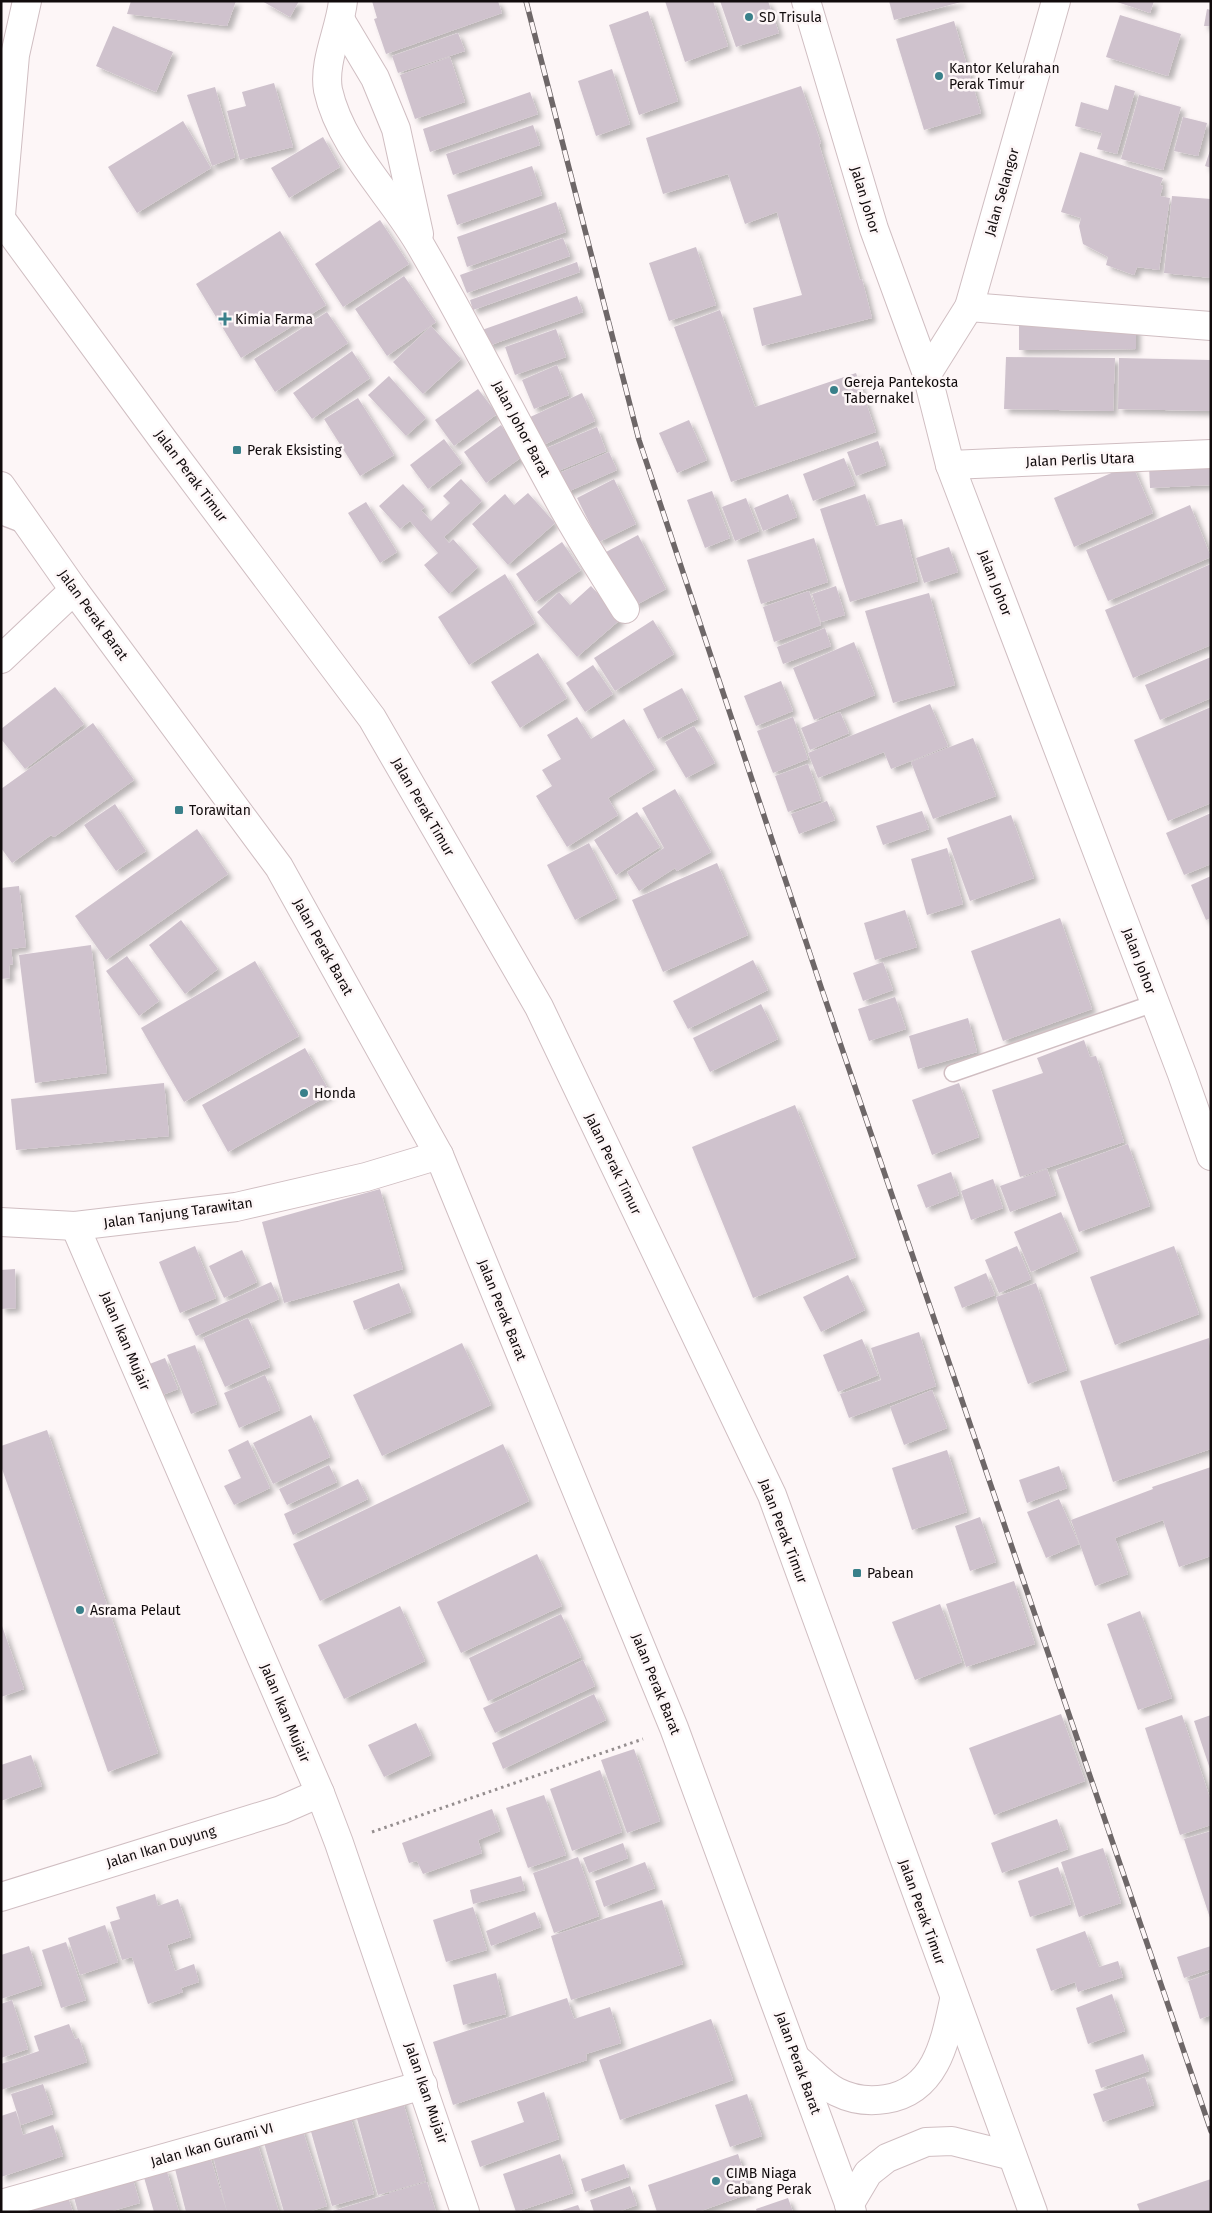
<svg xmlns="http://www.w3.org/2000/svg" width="1212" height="2213" font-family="'Fira Sans',sans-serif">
  <defs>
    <filter id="shadow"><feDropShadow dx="4.5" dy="4.5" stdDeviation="2.5" flood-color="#0004"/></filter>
  </defs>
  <rect width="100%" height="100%" fill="#fdf6f7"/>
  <g fill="#cfc2cd" filter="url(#shadow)">
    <path d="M131,1H236L227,26L127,14Z"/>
    <path d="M262,1H299L290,17Z"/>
    <path d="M372,1H498L502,13L386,54L374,19L377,18Z"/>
    <path d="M665,1H713L728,46L685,62Z"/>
    <path d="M720,1H768L779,33L736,47Z"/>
    <path d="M889,1H961V2L894,20Z"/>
    <path d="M1114,1H1154L1150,13Z"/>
    <path d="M1207,9L1211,10V26H1204Z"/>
    <path d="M648,11L678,101L639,115L609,25Z"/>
    <path d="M1120,15L1181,34L1168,76L1106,57Z"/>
    <path d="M954,21L981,113L924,130L896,39Z"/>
    <path d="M113,26L173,52L156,92L96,66Z"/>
    <path d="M458,33L465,51L398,73L392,56Z"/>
    <path d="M450,57L465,102L415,119L400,75Z"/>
    <path d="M612,69L630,124L596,136L578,81Z"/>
    <path d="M274,83L293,147L240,160L227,111L246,106L242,92Z"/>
    <path d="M1115,85L1135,91L1117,154L1097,149L1102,133L1075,126L1081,102L1108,110Z"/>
    <path d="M801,86L821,143L819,144L860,280L862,279L872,318L762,346L753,308L802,295L777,212L745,224L728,174L663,194L646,138Z"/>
    <path d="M215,87L235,157L212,166L187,95Z"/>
    <path d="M530,92L538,114L430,152L423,129Z"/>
    <path d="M1139,95L1181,107L1163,170L1121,159Z"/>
    <path d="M1183,117L1207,123L1198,156L1174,151Z"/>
    <path d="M183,121L211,168L137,213L108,167Z"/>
    <path d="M533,125L540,145L453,175L446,154Z"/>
    <path d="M323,137L340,167L289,198L271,168Z"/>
    <path d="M1211,147V168L1205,166Z"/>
    <path d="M1080,152L1163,178L1160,185L1163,186L1160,196L1170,198L1159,270L1137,267L1134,275L1106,265L1108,257L1083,244L1079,226L1081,218L1061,212Z"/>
    <path d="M532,166L542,195L457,225L447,195Z"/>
    <path d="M1172,196L1211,199V278L1164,273Z"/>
    <path d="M556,202L566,232L467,267L457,237Z"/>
    <path d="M380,220L409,264L343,307L315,264Z"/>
    <path d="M280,231L326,305L241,358L196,284Z"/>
    <path d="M563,238L570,256L467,293L460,275Z"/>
    <path d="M696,247L716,305L669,321L649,263Z"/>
    <path d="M577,262L580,272L473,310L470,300Z"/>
    <path d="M404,276L436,322L387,356L355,309Z"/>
    <path d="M577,296L583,312L488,346L482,330Z"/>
    <path d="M720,310L755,407L856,373L876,432L731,482L674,327Z"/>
    <path d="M327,312L348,343L275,392L254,359Z"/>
    <path d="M1136,322V349L1019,350V323Z"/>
    <path d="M431,326L461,359L423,394L393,362Z"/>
    <path d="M556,329L566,357L515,375L505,347Z"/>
    <path d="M352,351L370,378L312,419L293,393Z"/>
    <path d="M1006,357L1115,358L1113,411L1004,409Z"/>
    <path d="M1119,358L1211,360V411L1118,409Z"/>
    <path d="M557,365L569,395L534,409L522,380Z"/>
    <path d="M389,376L426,418L406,436L368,395Z"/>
    <path d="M478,389L497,414L454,446L435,420Z"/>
    <path d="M582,393L595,421L541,446L528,418Z"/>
    <path d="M358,398L394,455L360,476L324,419Z"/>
    <path d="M689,420L707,460L677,473L659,433Z"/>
    <path d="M501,425L523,456L486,483L464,452Z"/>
    <path d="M597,427L606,451L551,474L542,450Z"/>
    <path d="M444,439L462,463L428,489L410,465Z"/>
    <path d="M878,441L886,465L856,476L847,452Z"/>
    <path d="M609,452L617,470L565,493L557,474Z"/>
    <path d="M844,458L855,485L813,501L803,474Z"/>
    <path d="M1132,464L1153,513L1074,547L1054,498Z"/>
    <path d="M1211,464V485L1150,488L1149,466Z"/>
    <path d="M461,479L482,501L444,537L449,543L453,539L478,567L449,594L424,565L438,553L410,521L400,529L379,506L403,484L425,507L421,510L431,521L450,503L443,496Z"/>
    <path d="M614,479L636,524L599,542L577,498Z"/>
    <path d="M712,491L730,538L705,548L687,500Z"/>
    <path d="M528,493L555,523L508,565L472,524L505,494L514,505Z"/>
    <path d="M788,494L797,517L763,531L754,508Z"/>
    <path d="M865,494L876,526L902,519L918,581L850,602L820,509Z"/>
    <path d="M746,498L759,531L735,541L722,507Z"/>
    <path d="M366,502L397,552L380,563L348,513Z"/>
    <path d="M1190,505L1211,557L1108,601L1086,550Z"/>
    <path d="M638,535L666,589L634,606L606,552Z"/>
    <path d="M814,538L828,582L761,604L747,560Z"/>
    <path d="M562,542L581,570L535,602L516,574Z"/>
    <path d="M949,547L958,572L924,583L916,558Z"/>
    <path d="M1211,564V645L1133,678L1105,610Z"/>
    <path d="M505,574L535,623L469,665L438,617Z"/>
    <path d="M591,586L621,619L577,657L537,612L559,592L570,605Z"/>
    <path d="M836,586L845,615L821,622L812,594Z"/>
    <path d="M809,591L821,625L774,642L763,607Z"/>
    <path d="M929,593L955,685L893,703L865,611Z"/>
    <path d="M653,620L674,654L615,691L594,658Z"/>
    <path d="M825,628L831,646L783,664L777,647Z"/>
    <path d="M854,642L875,695L814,720L793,668Z"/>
    <path d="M538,653L567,698L520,728L491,682Z"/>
    <path d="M1211,657V698L1160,720L1145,685Z"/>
    <path d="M593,665L613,694L585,712L566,683Z"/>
    <path d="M781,681L793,711L756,726L744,696Z"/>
    <path d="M55,687L84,724L25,769L1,739V729Z"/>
    <path d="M682,688L698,719L658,739L643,709Z"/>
    <path d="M930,704L948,746L891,769L884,752L818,778L808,753Z"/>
    <path d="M1211,707V803L1168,821L1134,740Z"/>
    <path d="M840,712L849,733L810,750L801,728Z"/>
    <path d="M577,717L591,739L624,719L655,769L608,798L618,815L567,847L536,796L552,786L542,770L561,759L547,735Z"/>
    <path d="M793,717L808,759L773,773L757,731Z"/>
    <path d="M93,723L134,780L54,837L51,835L12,863L1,848V789Z"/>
    <path d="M694,726L715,763L686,778L665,742Z"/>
    <path d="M973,738L996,796L933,819L911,762Z"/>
    <path d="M808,764L821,800L788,812L775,776Z"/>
    <path d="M675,789L711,852L677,871L675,868L639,891L627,872L664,848L642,808Z"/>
    <path d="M827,801L835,820L799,834L791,814Z"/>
    <path d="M115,804L146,851L116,871L84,825Z"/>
    <path d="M922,811L929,829L883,845L876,826Z"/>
    <path d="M637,812L660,847L616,875L594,840Z"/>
    <path d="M1211,813V864L1184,875L1166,833Z"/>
    <path d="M1011,815L1034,878L970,901L947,838Z"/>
    <path d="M197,829L228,874L106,960L75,916Z"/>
    <path d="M589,843L617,898L575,920L547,865Z"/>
    <path d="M947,848L963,904L927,915L911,859Z"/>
    <path d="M717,863L748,935L663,972L632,900Z"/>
    <path d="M1211,876V918L1206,920L1191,885Z"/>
    <path d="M19,886L26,947L11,949L13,964L9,965L10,978L1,979V888Z"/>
    <path d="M905,910L917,947L875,960L864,923Z"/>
    <path d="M1060,918L1092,1009L1003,1041L971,951Z"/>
    <path d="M181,920L218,969L185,994L149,945Z"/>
    <path d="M91,945L107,1073L35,1083L19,955Z"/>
    <path d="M127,956L159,1001L139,1016L106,971Z"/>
    <path d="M753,960L768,990L688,1029L673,1001Z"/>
    <path d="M255,961L299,1036L184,1102L141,1028Z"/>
    <path d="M883,962L893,990L863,1001L853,973Z"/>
    <path d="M895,997L906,1029L869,1041L858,1009Z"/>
    <path d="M761,1004L778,1039L710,1072L693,1038Z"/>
    <path d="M968,1018L977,1052L918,1069L909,1036Z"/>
    <path d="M1084,1040L1090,1057L1096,1056L1124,1142L1020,1177L992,1090L1043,1073L1037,1058Z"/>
    <path d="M305,1048L331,1094L228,1152L202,1105Z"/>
    <path d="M164,1083L169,1136L16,1150L11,1099Z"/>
    <path d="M959,1083L979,1137L932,1155L912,1100Z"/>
    <path d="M795,1105L856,1257L753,1298L692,1147Z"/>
    <path d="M1128,1144L1150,1206L1079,1232L1056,1170Z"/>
    <path d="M1047,1169L1056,1195L1010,1212L1000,1186Z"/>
    <path d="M951,1172L959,1195L926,1208L917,1185Z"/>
    <path d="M993,1179L1003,1208L971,1220L961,1191Z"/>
    <path d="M380,1189L403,1269L284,1303L262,1222Z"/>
    <path d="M1061,1212L1078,1251L1031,1272L1014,1232Z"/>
    <path d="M195,1246L216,1298L180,1313L159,1262Z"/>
    <path d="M1017,1246L1031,1279L999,1293L985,1260Z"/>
    <path d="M1174,1246L1199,1314L1115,1345L1090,1277Z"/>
    <path d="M242,1250L257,1282L224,1298L209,1266Z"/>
    <path d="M15,1269L16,1308L1,1309V1270Z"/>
    <path d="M986,1273L995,1295L962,1308L954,1287Z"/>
    <path d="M848,1275L865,1310L821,1332L803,1297Z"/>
    <path d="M271,1282L279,1299L196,1336L188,1319Z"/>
    <path d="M399,1283L411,1312L364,1330L353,1301Z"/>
    <path d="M1036,1283L1067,1370L1028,1384L996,1297Z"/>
    <path d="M248,1318L270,1367L225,1387L203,1338Z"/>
    <path d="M919,1332L936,1386L849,1418L840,1394L881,1380L871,1348Z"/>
    <path d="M1209,1338L1211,1449L1113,1482L1080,1381Z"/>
    <path d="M862,1339L878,1375L838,1392L823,1355Z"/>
    <path d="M462,1343L491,1405L382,1456L353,1395Z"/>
    <path d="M195,1345L217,1404L191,1414L167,1355Z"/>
    <path d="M165,1358L178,1389L160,1396L147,1365Z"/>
    <path d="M265,1375L280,1410L239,1428L224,1393Z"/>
    <path d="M932,1390L947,1428L904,1445L890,1407Z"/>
    <path d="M311,1415L330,1457L273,1484L253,1443Z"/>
    <path d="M47,1430L158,1753L108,1772L1,1466V1446Z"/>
    <path d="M248,1440L270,1488L234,1505L224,1486L241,1478L228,1450Z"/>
    <path d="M503,1444L529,1501L320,1601L293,1544Z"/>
    <path d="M947,1450L967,1512L912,1530L892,1468Z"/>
    <path d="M329,1465L337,1482L287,1505L279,1489Z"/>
    <path d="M1059,1466L1067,1488L1027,1503L1019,1480Z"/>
    <path d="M1211,1467V1556L1179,1567L1163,1520L1115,1538L1128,1574L1095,1586L1071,1520L1153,1489L1152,1487Z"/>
    <path d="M358,1479L368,1499L293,1535L284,1514Z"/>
    <path d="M1059,1499L1079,1544L1046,1558L1027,1512Z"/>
    <path d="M980,1517L996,1562L970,1571L955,1526Z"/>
    <path d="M537,1554L562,1606L461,1653L437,1602Z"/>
    <path d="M1014,1581L1035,1644L966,1667L946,1604Z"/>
    <path d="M940,1604L962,1662L915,1680L892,1622Z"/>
    <path d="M400,1606L425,1661L344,1699L318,1645Z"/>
    <path d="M1140,1611L1172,1698L1138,1710L1107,1624Z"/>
    <path d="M561,1614L581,1657L488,1701L469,1658Z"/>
    <path d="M1,1623L24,1689L1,1697Z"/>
    <path d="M583,1660L595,1686L495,1733L483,1708Z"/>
    <path d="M594,1694L606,1720L503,1769L492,1743Z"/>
    <path d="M1061,1714L1085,1781L994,1815L969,1748Z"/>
    <path d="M1182,1715L1211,1801V1825L1180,1835L1145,1728Z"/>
    <path d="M1211,1715V1769H1210L1194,1721Z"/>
    <path d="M416,1723L431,1755L384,1777L368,1745Z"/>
    <path d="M634,1749L660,1821L627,1833L601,1760Z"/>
    <path d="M31,1755L42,1786L1,1801V1765Z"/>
    <path d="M600,1770L622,1832L572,1851L550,1789Z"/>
    <path d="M544,1795L566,1855L528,1868L506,1808Z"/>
    <path d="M492,1809L500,1831L478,1840L482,1853L423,1874L417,1861L409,1863L402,1843Z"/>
    <path d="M1057,1819L1068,1849L1002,1873L991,1843Z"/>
    <path d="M1211,1831V1921L1184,1839Z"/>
    <path d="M623,1843L628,1858L589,1873L583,1858Z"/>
    <path d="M1103,1848L1121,1903L1079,1917L1061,1862Z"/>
    <path d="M578,1857L599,1916L554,1933L533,1873Z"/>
    <path d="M645,1862L655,1888L604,1907L595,1881Z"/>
    <path d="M1058,1867L1071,1904L1030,1917L1018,1881Z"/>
    <path d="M521,1876L525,1890L473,1904L470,1890Z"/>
    <path d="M155,1894L158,1906L178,1899L191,1937L167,1945L175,1971L194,1964L199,1982L181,1988L183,1992L148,2004L132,1957L122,1960L110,1922L120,1919L116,1907Z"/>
    <path d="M662,1900L683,1964L571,2000L551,1936Z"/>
    <path d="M473,1907L487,1950L446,1962L433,1920Z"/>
    <path d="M535,1912L541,1927L491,1946L486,1931Z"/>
    <path d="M105,1925L118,1962L80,1975L68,1938Z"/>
    <path d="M1085,1931L1099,1967L1118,1961L1123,1977L1078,1992L1075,1982L1051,1991L1036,1949Z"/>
    <path d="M66,1942L86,2000L61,2008L42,1950Z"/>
    <path d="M29,1946L42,1985L1,1999V1955Z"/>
    <path d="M1211,1946V1969L1184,1978L1177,1957Z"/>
    <path d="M496,1973L506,2014L463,2025L453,1985Z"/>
    <path d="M1211,1973V2015L1200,2019L1188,1981Z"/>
    <path d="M1112,1994L1125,2031L1088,2044L1076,2008Z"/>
    <path d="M567,1998L574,2019L610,2007L621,2043L586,2054L587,2060L453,2105L433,2042Z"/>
    <path d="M12,2000L28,2049L1,2058V2004Z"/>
    <path d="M711,2019L733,2080L620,2120L599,2060Z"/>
    <path d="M69,2024L75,2039L79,2038L87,2062L1,2090V2064L39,2051L34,2036Z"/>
    <path d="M1143,2054L1149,2071L1101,2088L1095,2070Z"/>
    <path d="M1145,2077L1154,2105L1103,2122L1093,2094Z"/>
    <path d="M43,2084L53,2114L21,2125L11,2094Z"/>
    <path d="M544,2092L559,2139L480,2167L471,2141L524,2122L517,2102Z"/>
    <path d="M747,2094L762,2136L730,2147L715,2105Z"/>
    <path d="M401,2095L426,2181L378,2195L354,2108Z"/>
    <path d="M348,2109L374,2194L332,2206L308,2121Z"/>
    <path d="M16,2111L23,2135L53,2125L63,2156L1,2177V2116Z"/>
    <path d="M301,2125L327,2206L308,2212H284L262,2136Z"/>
    <path d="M255,2136L279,2212H227L211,2148Z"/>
    <path d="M208,2150L227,2212H186L173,2161Z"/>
    <path d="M560,2154L573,2193L516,2212L503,2174Z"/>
    <path d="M738,2154L751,2193L698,2212H657L648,2185Z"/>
    <path d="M624,2164L629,2177L585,2192L581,2179Z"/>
    <path d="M166,2168L179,2212H154L143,2174Z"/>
    <path d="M131,2173L140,2203L109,2212H78L72,2190Z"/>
    <path d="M1211,2179V2212H1140L1137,2204Z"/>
    <path d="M427,2182L436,2212H329L389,2194V2193Z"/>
    <path d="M630,2186L637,2205L618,2212H594L590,2200Z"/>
    <path d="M67,2194L73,2212H18Z"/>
    <path d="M788,2198L793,2212H757L756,2209Z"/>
    <path d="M578,2205L581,2212H559V2211Z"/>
  </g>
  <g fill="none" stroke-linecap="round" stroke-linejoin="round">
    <g stroke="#d0bec2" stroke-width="19">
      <g id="service">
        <path d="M1,516L27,526"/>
        <path d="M953,1073L1155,1003"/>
      </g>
    </g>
    <g stroke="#d0bec2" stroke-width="30">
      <g id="minor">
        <path d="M343,1C340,30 323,62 328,90C341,149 393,196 422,248C473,336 518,427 568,516C586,548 606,578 625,609"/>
        <path d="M806,1L874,229L927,374L950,465L1182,1074L1211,1156"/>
        <path d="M341,21L375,78L396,129L419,234"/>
        <path d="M969,307L1211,326"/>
        <path d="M927,374L969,307L1056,1"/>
        <path d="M950,465L1211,454"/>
        <path d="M1,659L74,590"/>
        <path d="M1,1222L75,1226L236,1207L366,1177L439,1155"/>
        <path d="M75,1226L320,1793L339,1843L465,2212"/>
        <path d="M1,1897L281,1810L320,1793"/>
        <path d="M1,2204L423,2085"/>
      </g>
    </g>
    <g stroke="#d0bec2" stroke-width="30">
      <g id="trunk">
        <path d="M1,215L15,55L27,1"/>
        <path d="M1,219L164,441L372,718L539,1007L772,1495L1033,2212"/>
        <path d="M1,486L74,590L279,867L439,1155L674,1728L852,2212"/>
        <path d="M798,2060C810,2070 823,2085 837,2092C853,2100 868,2102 886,2099C936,2091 945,2042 954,2000"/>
        <path d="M849,2205L868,2173L887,2158L926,2142L952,2141L1012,2156"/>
      </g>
    </g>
    <path stroke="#958e8f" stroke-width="3" stroke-dasharray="2.5 4" stroke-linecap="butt" d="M372,1832L643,1739"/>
    <use href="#service" stroke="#fff" stroke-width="16"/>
    <use href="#minor" stroke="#fff" stroke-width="28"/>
    <use href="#trunk" stroke="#fff" stroke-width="28"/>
    <g stroke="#6e6768" stroke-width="5.5">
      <path id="rail" d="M526,1L639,440L821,987L1211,2131"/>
    </g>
    <use href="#rail" stroke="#fdf6f7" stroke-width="4" stroke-dasharray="11" stroke-linecap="butt"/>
  </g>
  <g fill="#39808a" stroke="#fdf6f7" stroke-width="2">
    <circle cx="749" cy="17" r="5"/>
    <circle cx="939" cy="76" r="5"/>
    <path d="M222.5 311.5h5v5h5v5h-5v5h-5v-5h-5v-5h5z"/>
    <circle cx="834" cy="390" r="5"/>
    <rect x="232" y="445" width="10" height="10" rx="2.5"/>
    <rect x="174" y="805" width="10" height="10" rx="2.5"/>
    <circle cx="304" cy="1093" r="5"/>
    <rect x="852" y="1568" width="10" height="10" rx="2.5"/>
    <circle cx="80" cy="1610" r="5"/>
    <circle cx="716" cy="2181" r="5"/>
  </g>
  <g text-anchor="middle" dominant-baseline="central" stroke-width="5" stroke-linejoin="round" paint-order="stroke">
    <g font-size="14" fill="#110b0c" stroke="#fdf6f7" text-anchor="start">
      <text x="759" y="17">SD Trisula</text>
      <text x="949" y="68">Kantor Kelurahan<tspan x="949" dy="16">Perak Timur</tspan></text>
      <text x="235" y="319">Kimia Farma</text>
      <text x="844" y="382">Gereja Pantekosta<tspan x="844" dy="16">Tabernakel</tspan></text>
      <text x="247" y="450">Perak Eksisting</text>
      <text x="189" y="810">Torawitan</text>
      <text x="314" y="1093">Honda</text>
      <text x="867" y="1573">Pabean</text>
      <text x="90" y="1610">Asrama Pelaut</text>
      <text x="726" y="2173">CIMB Niaga<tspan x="726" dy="16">Cabang Perak</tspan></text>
    </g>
    <g font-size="14" fill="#110b0c" stroke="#fdf6f7">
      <text transform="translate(1002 192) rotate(-74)">Jalan Selangor</text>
      <text transform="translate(865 200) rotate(73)">Jalan Johor</text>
      <text transform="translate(521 429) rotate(62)">Jalan Johor Barat</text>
      <text transform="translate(1080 460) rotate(-2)">Jalan Perlis Utara</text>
      <text transform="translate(191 476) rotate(53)">Jalan Perak Timur</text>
      <text transform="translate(995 583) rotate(69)">Jalan Johor</text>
      <text transform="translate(93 615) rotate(54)">Jalan Perak Barat</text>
      <text transform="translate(423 807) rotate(60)">Jalan Perak Timur</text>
      <text transform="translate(323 947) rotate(61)">Jalan Perak Barat</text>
      <text transform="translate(1139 961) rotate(69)">Jalan Johor</text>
      <text transform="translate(613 1164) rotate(64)">Jalan Perak Timur</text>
      <text transform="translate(178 1213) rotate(-8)">Jalan Tanjung Tarawitan</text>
      <text transform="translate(502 1310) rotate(68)">Jalan Perak Barat</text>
      <text transform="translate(125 1341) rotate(67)">Jalan Ikan Mujair</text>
      <text transform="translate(783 1531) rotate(69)">Jalan Perak Timur</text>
      <text transform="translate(656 1684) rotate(68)">Jalan Perak Barat</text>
      <text transform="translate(285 1713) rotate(67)">Jalan Ikan Mujair</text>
      <text transform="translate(161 1847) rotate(-17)">Jalan Ikan Duyung</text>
      <text transform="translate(922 1912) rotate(70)">Jalan Perak Timur</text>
      <text transform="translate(798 2063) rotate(70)">Jalan Perak Barat</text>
      <text transform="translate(426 2093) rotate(71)">Jalan Ikan Mujair</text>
      <text transform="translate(212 2145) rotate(-16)">Jalan Ikan Gurami VI</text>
    </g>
  </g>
  <rect width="1212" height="2213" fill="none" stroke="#110b0c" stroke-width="5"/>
</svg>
